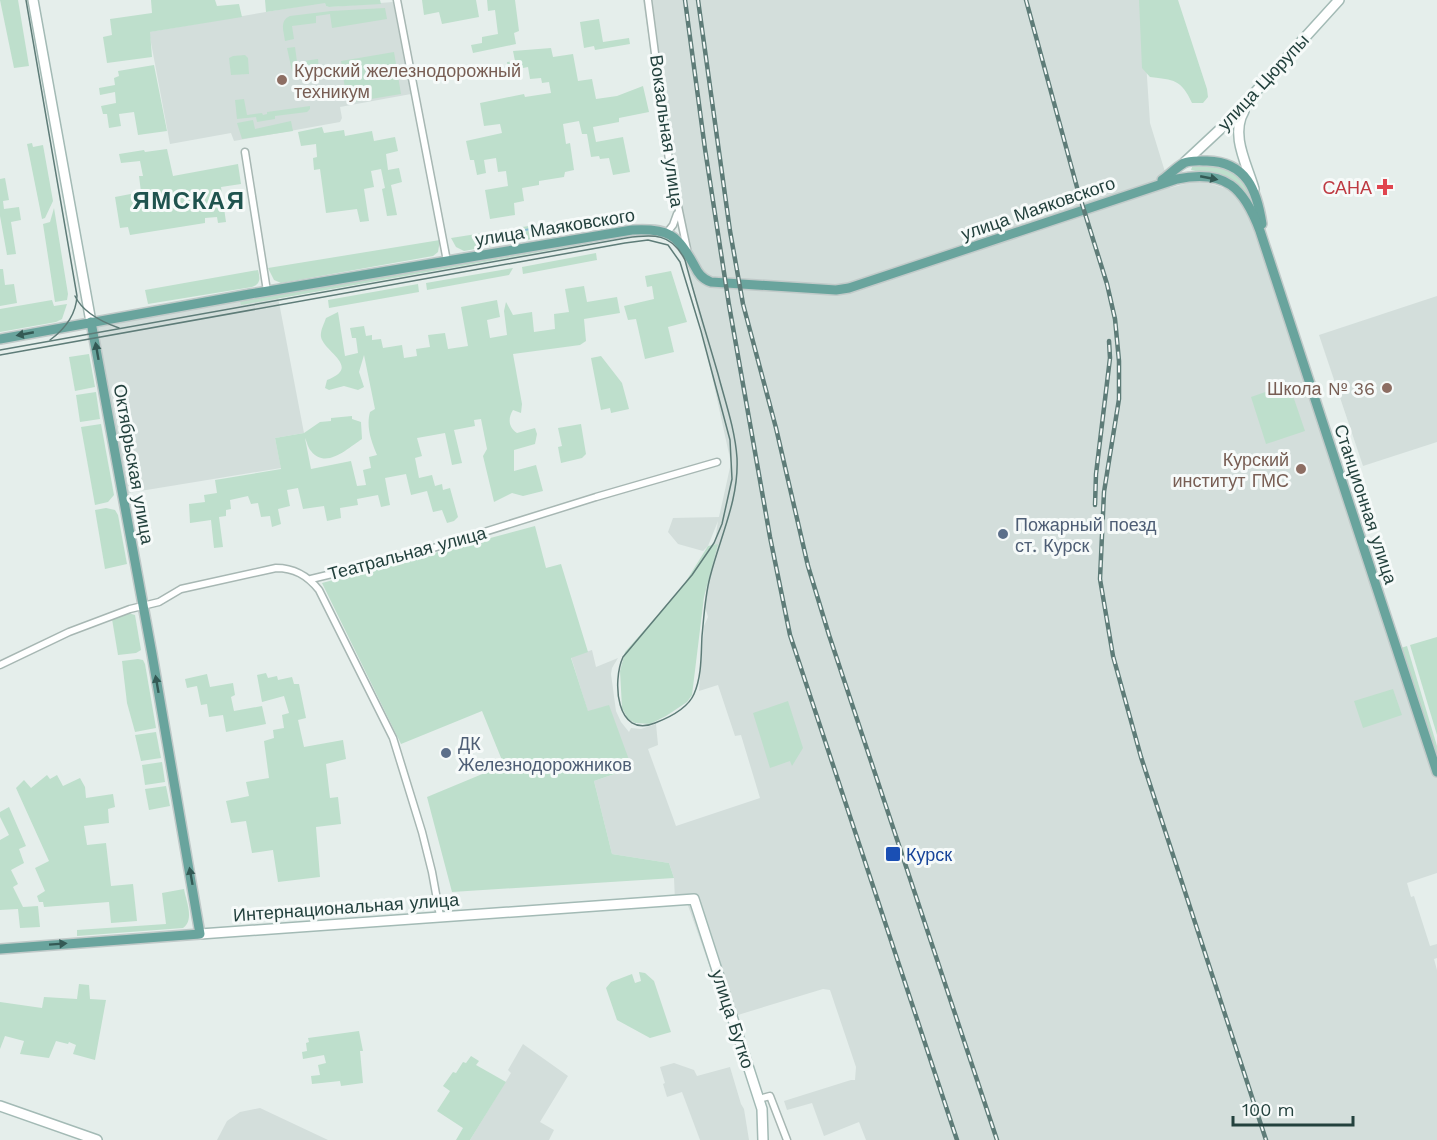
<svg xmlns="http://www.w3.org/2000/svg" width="1437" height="1140" font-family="'Work Sans',sans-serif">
  <rect width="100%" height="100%" fill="#e5eeeb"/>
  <g fill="#d3dedb">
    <path d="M643,0H1142L1150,123L1170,188L1199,180L1230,190L1257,211L1437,777V873L1407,883L1411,897L1414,896L1430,946L1437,944V958L1434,959L1437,970V1140H866L859,1122L824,1136L812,1103L787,1110L784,1101L851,1080H855L856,1067L830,990L823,989L728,1018L686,900L675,901L674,878L669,863L612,854L594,781L632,768L588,712L571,657L592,650L596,667L618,658L612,668L611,674L616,711L621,722L629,732L631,728L641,729L656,724L658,745L648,749L676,826L760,798L741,735L735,736L718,685L699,691L704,626L708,617L705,607L718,521L708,546L703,551L678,544L668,532L673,518L719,517L731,463L670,184Z"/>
    <path d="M325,2L326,6L330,7L393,2L411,94L340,107L342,118L340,122L234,141L231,133L170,144L149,32Z"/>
    <path d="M277,292L304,433L275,438L281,468L122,494L91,322Z"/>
    <path d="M1437,296V442L1363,466L1319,335Z"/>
    <path d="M523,1044L568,1076L540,1122L554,1130L549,1140H470L511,1073L508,1070Z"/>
    <path d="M674,1063L694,1070L697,1076L730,1067L741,1104L744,1109L749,1140H700L682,1092L667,1097L663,1084L665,1083L660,1067Z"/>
    <path d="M260,1108L328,1140H217L227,1121L240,1112Z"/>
  </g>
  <g fill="#bedfcc">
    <path d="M0,0H18L29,66L14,68Z"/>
    <path d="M151,0H215L217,6L239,4L242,17L150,32L152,57L107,63L103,37L112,35L110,19L152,13Z"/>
    <path d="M265,0H380L381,4L329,7L326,6L325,3L266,12Z"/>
    <path d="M422,0H476L479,17L442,24L439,12L424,15Z"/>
    <path d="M487,0H515L519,31L514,33L516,44L473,53L471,45L482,43V37L498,34L495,10L488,11Z"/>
    <path d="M1139,0H1178L1207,89L1208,97L1203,103H1192C1181,79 1174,80 1150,77L1142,68Z"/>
    <path d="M385,8L387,19L332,28L330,14L316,16V23L292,26L294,39L285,41C284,31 279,21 290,16L331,11Z"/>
    <path d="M599,19L603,42L629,38L630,44L595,50L594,46L584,48L580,22Z"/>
    <path d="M295,47L297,62L318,59L319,70L298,73L292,71L287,48Z"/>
    <path d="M551,48L553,57L573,54L578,81L592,79L596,99L617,96L643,86L649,112L619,118V122L593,127L596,142L623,137L630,172L613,175L609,158L600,159L599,156L591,157L587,134H582L579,121L563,124L566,144L570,143L574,170L565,172L564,177L539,181V185L522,188L524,201L514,203L515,215L490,219L485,190L508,186L506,171L498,172L496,158L484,160L486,173L477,175L474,160H470L466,141L502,133L500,124L484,126L480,103L524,94L525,97L551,93L549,82L542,83L541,78L530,79L528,67L508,71L507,62L515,61L513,51Z"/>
    <path d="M394,52L401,94L347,103L341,61Z"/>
    <path d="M245,55L248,58L249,74L231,75L229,58L233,56Z"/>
    <path d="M154,65L167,131L138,135L134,112L119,114L121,126L109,128L107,114H103L101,106L116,103L115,92L100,95L99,88L115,85L114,78L119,76L118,71Z"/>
    <path d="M244,99L247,115L262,113L263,115L267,114V112L310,106V109L307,112L275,116V119L257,122L256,117L237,119L235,100Z"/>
    <path d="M253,120L255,129L291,121L293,131L242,139L237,123Z"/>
    <path d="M322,127L324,133L344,130L345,136L372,131L374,141L395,137L398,151L386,154L388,170L399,168L402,182L391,185L397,215L387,216L382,189L385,188L381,169L371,171L374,187L364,189L369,221L360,222L357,209L326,213L320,169L314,170L313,158L317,157L316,144L301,146L298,132Z"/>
    <path d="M32,143L33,147L43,145L53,201L45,218L42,219L27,144Z"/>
    <path d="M167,149L173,176L238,164L241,184L221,187L226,222L218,223L217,217L205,218V223L130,235L128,227L120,228L115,197L141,192L139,176H143L140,161L121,163L119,154L144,150L145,152Z"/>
    <path d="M1196,165C1211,164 1237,169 1246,183C1249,188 1251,195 1253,201C1237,178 1217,175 1191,170L1192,167Z"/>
    <path d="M5,178L9,200L3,201L4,209L19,207L21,220L11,222L16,254L7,255L0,216V179Z"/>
    <path d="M54,208L68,294L67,300L55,302L43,224L50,222Z"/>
    <path d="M586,217L588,229L464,251L456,247L451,238Z"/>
    <path d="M591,239L592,243L241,305L240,301Z"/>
    <path d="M440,240L438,252L433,256L281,283L274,280L268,268Z"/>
    <path d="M596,253L597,260L523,274L522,267Z"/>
    <path d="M513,268L509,275L427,290L426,283Z"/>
    <path d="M0,269H3L5,285L14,284L17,303L0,306Z"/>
    <path d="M258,270C260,278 261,284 252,287L148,304L145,290Z"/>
    <path d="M671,271L687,322L668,327L674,352L645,359L636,319L628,320L624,306L654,299L652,286L647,287L645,276Z"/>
    <path d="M418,284L419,292L329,308L328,300Z"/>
    <path d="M584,286L587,302L617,297L620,313L584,319L586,341L580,345L513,354L522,404L521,413L513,410C508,418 508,427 517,433L535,428L537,434L535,444L514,450V471L536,465L543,491L523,496L512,493L494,502L483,456L487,449L481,419L474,420L475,426L454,430L462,463L452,465L445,433L417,438L422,456L415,458L419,478L432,475L435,486L442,484L443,490L450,488L458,517L454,521L447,523L442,510L433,512L427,491L411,495L406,474L385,478L390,505L381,507L378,495L357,499L358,505L340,508L341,518L327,521L324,506L303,509L298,488L287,490L290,506L278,509L281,524L272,527L270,516L261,517L258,503L251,504L248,496L230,500L231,509L226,510V516L219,517L223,547L214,548L211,520L190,523L189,504L205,502L204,495L217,493L215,480L281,469L275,438L304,433L320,422L331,421V418L352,416V419L361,422L362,439C348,448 326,470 311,451C308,448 307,442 305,438L311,469L351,461L357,486L366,485L363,470L371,468L369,457L377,455C371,441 366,427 370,412L375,409L364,355L359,372L364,387L358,390L344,386L329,390L325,388L327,380C362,367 324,352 321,337C320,331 324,324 326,318L338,312L345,356L358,353L356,338H352L350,328L364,326L366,336L372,335V340L381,339L383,348L402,345L404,358L417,356L416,349L430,347L428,335L445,333L448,349L468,346L461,307L497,300L500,317L487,320L490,338L507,335L504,311L506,302L513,315L532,312L534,332L555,329L554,314L569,312L565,289Z"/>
    <path d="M52,300L54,306L67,304L62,319L56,322L0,332V309Z"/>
    <path d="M89,354L95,387L75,391L69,357Z"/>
    <path d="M601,356L622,383L629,409L611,413L610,408L601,410L591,358Z"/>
    <path d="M1289,384L1305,431L1266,444L1251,397Z"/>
    <path d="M96,392L100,419L80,422L76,395Z"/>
    <path d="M101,424L114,495L108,502L95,505L81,427Z"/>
    <path d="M581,424L586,454L582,458L561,463L558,447L562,446L558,428Z"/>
    <path d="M106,508L115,510L118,515L127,564L105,569L95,510Z"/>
    <path d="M535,526L546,568L561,564L588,652L571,658L588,711L609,705L632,768L594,781L612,854L669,863L674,878L452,892L427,797L504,765L482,711L401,744L322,583Z"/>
    <path d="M718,544L704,597L692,695L687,702L666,716L650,724L635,723L628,719L622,708L620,671L625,652L683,586L708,546Z"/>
    <path d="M128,613L135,615L141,650L136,653L118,655L112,619Z"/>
    <path d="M1437,637V735L1410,645Z"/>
    <path d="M1407,646L1437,746V764L1401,648Z"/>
    <path d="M138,659L143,660L145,664L156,728L135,732L127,703L122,661Z"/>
    <path d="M266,673L268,678L277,676L278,680L292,677L294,684H299L306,718L298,720L304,747L343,740L346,759L326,764L330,798L338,797L341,824L316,827L320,877L278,882L273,850L252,853L246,821L231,823L226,801L249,796L246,782L269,778L264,741L274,738L273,730L284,728L282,715L289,713L284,696L262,702L257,675Z"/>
    <path d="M207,674L210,687L233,683L235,695L231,697L234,711L262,706L266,724L226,732L223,715L209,717L207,704L201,705L197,686L187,688L185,679Z"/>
    <path d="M1393,689L1402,715L1363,728L1354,701Z"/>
    <path d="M788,701L803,748L792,766L790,761L770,768L753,713Z"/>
    <path d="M156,732L161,758L141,761L135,735Z"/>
    <path d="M162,762L165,782L145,785L142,765Z"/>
    <path d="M47,775L50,779L57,775L63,786L80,778L85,787L86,798L113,794L115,807L108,809L109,823L84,826L87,845L106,843L111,886L133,884L137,921L111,923L109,902L44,907L43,902H39L37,896L45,891L35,868L49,861L16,788L24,780L31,788Z"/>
    <path d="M166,786L170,806L149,810L145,789Z"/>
    <path d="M9,807L26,846L19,849L24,863L11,870L18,884L13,887L23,907L38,906L40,927L20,928L18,909L0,910V840L9,835L0,817V812Z"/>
    <path d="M184,889C186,901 195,920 183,928L77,936V930L166,924L162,893Z"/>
    <path d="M639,972L645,973L654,981L671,1032L650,1038L617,1020L606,988L611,982L632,974L635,983L641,981Z"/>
    <path d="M79,984L89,985L90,999L106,1000L95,1060L73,1054L76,1045L69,1042L68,1044L56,1041L49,1058L20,1054L24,1041L5,1036L0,1049V1002L42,1008L44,997L77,999Z"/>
    <path d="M359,1031L363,1051H360L363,1083L341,1086L340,1081L312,1084L311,1076L320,1075L318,1065L326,1063L324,1055L303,1059L302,1052L307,1051L306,1043L309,1042L308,1038Z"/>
    <path d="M471,1056L479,1061L476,1065L506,1082L470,1140H456L463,1128L437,1111L450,1091L443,1086L453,1072L456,1073L463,1062L466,1063Z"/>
  </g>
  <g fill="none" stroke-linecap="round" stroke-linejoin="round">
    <path stroke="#8dbed3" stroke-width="2" d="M500,231L501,235L545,226"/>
    <g stroke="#a7b7b3" stroke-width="9">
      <g id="minor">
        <path d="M397,0L447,261"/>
        <path d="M648,0L670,168L687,249"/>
        <path d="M245,152L267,291"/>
        <path d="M666,234L673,225L677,214"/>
        <path d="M311,579L411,555L596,497L717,462"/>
        <path d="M0,665L69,632L130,609L159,602L181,589L276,568C294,568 307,575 319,590L393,738L422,832L432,872L440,916"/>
        <path d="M759,1099L770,1096L787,1140"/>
      </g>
    </g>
    <g stroke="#a3bab5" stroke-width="12">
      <g id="secondary">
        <path d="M33,0L91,322"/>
        <path d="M1244,111C1230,135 1247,164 1254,189"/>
        <path d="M1185,162L1230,120L1339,0"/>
        <path d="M200,934L694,899L762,1109L763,1140"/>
        <path d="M0,1106L97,1140"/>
      </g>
    </g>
    <g stroke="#c1cac9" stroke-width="12">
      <g id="primary">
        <path d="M1162,180C1169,175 1177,167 1184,163C1190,160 1201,161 1207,161C1247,162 1257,191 1262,224"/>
        <path d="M0,339L250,294L632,230C668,228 677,234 694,265C698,273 702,279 711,282L836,290L849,288L1177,179C1226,169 1244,188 1260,231L1437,772"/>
        <path d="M0,949L200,934L152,654L91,322"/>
      </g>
    </g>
    <use href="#minor" stroke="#fff" stroke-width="6"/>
    <use href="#secondary" stroke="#fff" stroke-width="9"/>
    <use href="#primary" stroke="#69a49d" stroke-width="9"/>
    <g stroke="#5e7c78" stroke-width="1.5">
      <path d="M26,0L77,296C76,315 65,329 50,340"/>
      <path d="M75,296C83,313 102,322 119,328"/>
      <path d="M0,350L626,238C653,234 672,233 685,260C695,298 707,336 718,374C725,401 735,429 737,458C739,500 720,537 710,577C705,596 704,616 702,636C701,654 702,676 694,694C688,708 668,718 655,723C616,739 612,681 623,657L692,575L714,543L722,524L732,479L730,440L701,331L680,262L668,245L648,240L625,243L0,355"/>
    </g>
    <g stroke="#5e7c78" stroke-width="4.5">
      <g id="rail">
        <path d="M685,0L705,149L729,305L770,537L790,635L957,1140"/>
        <path d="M698,0L730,231L743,304L776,428L808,566L829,635L997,1140"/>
        <path d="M1026,0L1078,191L1107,284L1115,319L1119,361V399L1104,492L1100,579L1113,656L1141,757L1266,1140"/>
        <path d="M1095,505L1096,474L1110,358L1109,341"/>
      </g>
    </g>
    <use href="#rail" stroke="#f6faf9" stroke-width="2" stroke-dasharray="7" stroke-linecap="butt"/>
  </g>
  <defs><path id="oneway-solid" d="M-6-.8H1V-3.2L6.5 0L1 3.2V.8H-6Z" transform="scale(1.5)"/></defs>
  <g fill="#345a55">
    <use href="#oneway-solid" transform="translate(1209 178) rotate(11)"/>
    <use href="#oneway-solid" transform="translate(25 334) rotate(169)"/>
    <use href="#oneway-solid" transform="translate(97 351) rotate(-100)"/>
    <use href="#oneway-solid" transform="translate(157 684) rotate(-100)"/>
    <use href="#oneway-solid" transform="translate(191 876) rotate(-100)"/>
    <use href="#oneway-solid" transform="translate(58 944) rotate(-4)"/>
  </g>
  <g fill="#8d6e63" stroke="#f6faf9" stroke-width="2">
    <circle cx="282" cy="80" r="6"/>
    <circle cx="1387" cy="388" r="6"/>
    <circle cx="1301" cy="469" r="6"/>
  </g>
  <path fill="#e0444e" stroke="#f6faf9" stroke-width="2" d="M1382 178h6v6h6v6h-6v6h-6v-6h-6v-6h6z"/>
  <g fill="#5c6f8a" stroke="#f6faf9" stroke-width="2">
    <circle cx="1003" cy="534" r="6"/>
    <circle cx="446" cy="753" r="6"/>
  </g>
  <rect fill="#1a4fb4" stroke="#f6faf9" stroke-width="2" x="885" y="846" width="16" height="16" rx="3"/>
  <g text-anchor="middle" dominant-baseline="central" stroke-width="6" stroke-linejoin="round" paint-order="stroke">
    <g font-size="18" fill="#785e54" stroke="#f6faf9" text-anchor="end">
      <text x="294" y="70" text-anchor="start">Курский железнодорожный<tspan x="294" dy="21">техникум</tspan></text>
      <text x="1375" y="388">Школа № 36</text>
      <text x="1289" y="459">Курский<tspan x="1289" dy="21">институт ГМС</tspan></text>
    </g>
    <g font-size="18" fill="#23413d" stroke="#f6faf9">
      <text transform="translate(1263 82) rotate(-47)">улица Цюрупы</text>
      <text transform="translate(667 131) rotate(82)">Вокзальная улица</text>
      <text transform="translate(1038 208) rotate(-19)">улица Маяковского</text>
      <text transform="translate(555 227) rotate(-9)">улица Маяковского</text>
      <text transform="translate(134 464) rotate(80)">Октябрьская улица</text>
      <text transform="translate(1366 504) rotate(72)">Станционная улица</text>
      <text transform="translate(407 553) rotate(-15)">Театральная улица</text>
      <text transform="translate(346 907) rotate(-4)">Интернациональная улица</text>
      <text transform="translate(733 1019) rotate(72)">улица Бутко</text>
    </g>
    <g font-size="18" fill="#be3a42" stroke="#f6faf9" text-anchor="end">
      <text x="1372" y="187">САНА</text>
    </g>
    <g font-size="18" fill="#4e5e75" stroke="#f6faf9" text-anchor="start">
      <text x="1015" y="524">Пожарный поезд<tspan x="1015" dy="21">ст. Курск</tspan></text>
      <text x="458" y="743">ДК<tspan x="458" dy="21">Железнодорожников</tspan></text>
    </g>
    <g font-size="18" fill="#164399" stroke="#f6faf9" text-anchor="start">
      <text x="906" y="854">Курск</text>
    </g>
    <g font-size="24" font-weight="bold" letter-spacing="1.5" fill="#1f534e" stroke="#f6faf9">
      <text x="189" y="201">ЯМСКАЯ</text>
    </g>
  </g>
  <path d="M1233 1116v9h120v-9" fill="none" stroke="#23413d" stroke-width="3"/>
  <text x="1242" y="1116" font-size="18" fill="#23413d" stroke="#f6faf9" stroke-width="4.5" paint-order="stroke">100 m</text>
</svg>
